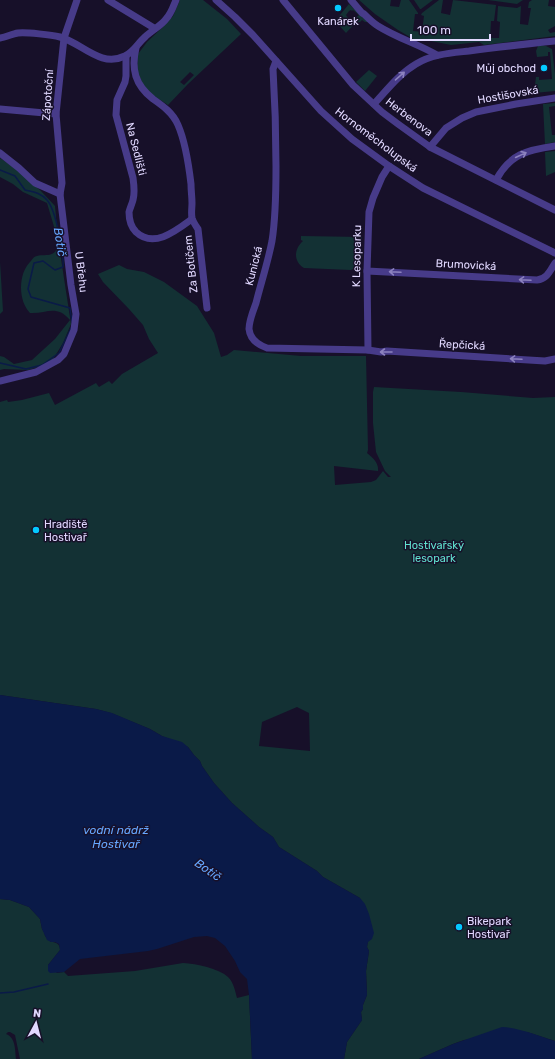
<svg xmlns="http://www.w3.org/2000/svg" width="555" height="1059" font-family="Rubik,sans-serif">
  <rect width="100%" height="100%" fill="#171029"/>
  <g fill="#133134" fill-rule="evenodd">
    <path d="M180,0H203L227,19L241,34L188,84L168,105L151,94L144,87L137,71L138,54L147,42L164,26L173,16ZM190,72L194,75L184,85L180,82Z"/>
    <path d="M359,0H391L390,6L399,7L401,0H409L418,13V14H415L413,31L422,32L424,16L421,15L422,13L439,0H443L441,13L450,15L453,0L496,5L494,21H491L490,38H499L500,22L497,21L498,6L517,8L521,6L520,24L528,25L531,8H528L529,2L532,0H549L548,6L555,7V26L548,30L550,33L555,32V36L484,45L479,42L451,45L421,39L415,40L398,30L375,14Z"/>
    <path d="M414,0H433L421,9H420Z"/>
    <path d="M488,0H523L517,4Z"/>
    <path d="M349,4L368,22H365L362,20L360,22H356L346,33L335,21ZM351,10L352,11L353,10L359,15L350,23L347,20L348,18L346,15L349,11Z"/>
    <path d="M541,45L546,46L552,49L555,74V91L534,93L536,77H539V80L552,79L550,52H548V56L537,57L536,51L538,46Z"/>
    <path d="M369,70L377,76L365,91L356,82Z"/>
    <path d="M555,103V106L549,107L552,135H555V142L545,144L543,104Z"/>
    <path d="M555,151V172L546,176L545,152Z"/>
    <path d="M0,158L12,166L40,190L55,206L58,239L71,324L63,343L52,361L41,366L28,370L4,369L0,370V356L4,357L14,364L32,360L55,339L70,320C56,304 47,314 30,313C18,301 18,274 30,262C32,260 34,256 37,256C43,254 49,257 55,252C58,248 58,244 58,240L47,203L23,192L13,184L0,177Z"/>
    <path d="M301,236L362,237V241L356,242C366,250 364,265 351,270L304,268C293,261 294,249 303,241L301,240Z"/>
    <path d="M0,262L3,311L0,314Z"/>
    <path d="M119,265L127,269L144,272L164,282L197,306L214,333L221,357L227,355L234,350L301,356H366L368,450L367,453C373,458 379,463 378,471L334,466L335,485L371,482L376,480L383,471L388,477H391L385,471L376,452L373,423V392L374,387L461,392L533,398L555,397V1041L527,1032L464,1040L453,1044L419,1059H344L347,1042L362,1020L361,1012L363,1009V1005L367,995L366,971L369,951L367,947L368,941L360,898L323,877L317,871L279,847L273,837L259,827L232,803L214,783L202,766L200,761L194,755L188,747L162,736L150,729L111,713L96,709L0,695V402L7,400L8,402L22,400L49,393L55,405L96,383L99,387L109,381L112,384L122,374L158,353L149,339L143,325L129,309L103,282L98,274ZM297,707L309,713L310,751L259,746L262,722Z"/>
    <path d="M0,899L10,900L29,907L40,919L42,929L44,932L45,936L51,942C56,942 60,944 60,950L48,965L57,973L64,972L68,976L135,971L183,963C197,964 218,968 228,977C234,983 235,991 237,998L249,995L252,1059H20L15,1035L10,1032H8L6,1034C16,1038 15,1050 16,1059H0Z"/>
  </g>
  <g fill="#0a1a48">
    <path d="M0,695L96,709L112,713L150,729L162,736L182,742L188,747L194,755L200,761L202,766L214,783L232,803L259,827L273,837L279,847L317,871L323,877L360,898L365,904L369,914L374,933L372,939L368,942L367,947L369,951L366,971L367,995L363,1005V1009L361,1012L362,1020L347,1042L344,1059H252L249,995L247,979L240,972L235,961L225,946L215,938L207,936L194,937L157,949L148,951L80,959L64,972L50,973L48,971V965L60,950L59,944L55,942H51L47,940L42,929L40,919L29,907L10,900L0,899Z"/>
    <path d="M502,1027C520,1028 538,1036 555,1041V1059H419L453,1044Z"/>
  </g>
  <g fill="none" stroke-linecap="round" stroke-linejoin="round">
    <g stroke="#0a1a48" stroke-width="1.5">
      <path d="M0,170L15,176L25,190C34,192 41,193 47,200C56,210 64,254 63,267L55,270L43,261L34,263L28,289L31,297L70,308L72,322"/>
      <path d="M0,363L26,369L42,365L59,353L71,328"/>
      <path d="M0,993L14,992L48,984"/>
    </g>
    <g stroke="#473b89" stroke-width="7">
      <path d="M108,0L154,28"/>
      <path d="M216,0L235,17L253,35L321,111L352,139L389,166L423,188L555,253"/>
      <path d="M283,0L353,85L382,112L398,124L430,147L555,210"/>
      <path d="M351,0L362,13"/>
      <path d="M364,14C368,18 373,23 378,26C397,38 418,44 437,55"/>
      <path d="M0,38C6,37 12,34 18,33C26,32 52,35 60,37C82,43 100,68 125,56C134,52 138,43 145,37C151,31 162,25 166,19C171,14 173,7 176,0"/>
      <path d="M136,48C131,69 135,85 153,99C163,106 173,113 178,125C185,141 189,167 191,184C191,191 192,197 192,203C192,208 191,213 192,218C193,222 196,226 198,229L207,308"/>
      <path d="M126,56V76L125,82L117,100L116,115L133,178C134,185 135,193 133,200C132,204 130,208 129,212C129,220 131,227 136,232C154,249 177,230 192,219"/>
      <path d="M276,61L273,69C275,101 276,133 276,166C276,191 276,216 272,241C268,262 261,283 256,303C253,311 249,321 249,329C250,339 258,345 267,348L368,350L381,352L387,351L545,361L555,359"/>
      <path d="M374,104C387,90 399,74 416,64C432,54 451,53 469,51C498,47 526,44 555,41"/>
      <path d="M0,109L56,114"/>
      <path d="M430,147L446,128L462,118L476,112L516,104L555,98"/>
      <path d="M0,153L19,168L35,183L60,194"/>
      <path d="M496,180C510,154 527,150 555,146"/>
      <path d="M367,271L537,280C547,279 550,271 555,263"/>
      <path d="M368,350L367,271L369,212L373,198L382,177L389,166"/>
      <path d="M0,381L36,372L58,360L64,354L74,330L76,314L71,285L60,194L62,183L56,114L64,38L77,0"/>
    </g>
  </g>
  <defs><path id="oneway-shaft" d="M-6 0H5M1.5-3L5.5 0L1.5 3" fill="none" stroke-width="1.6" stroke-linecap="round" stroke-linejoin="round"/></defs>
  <g stroke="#8c82be">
    <use href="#oneway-shaft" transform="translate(400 76) rotate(-41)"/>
    <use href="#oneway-shaft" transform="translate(521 155) rotate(-25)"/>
    <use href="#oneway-shaft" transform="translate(395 272) rotate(-177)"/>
    <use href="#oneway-shaft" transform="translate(525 280) rotate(-177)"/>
    <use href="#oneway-shaft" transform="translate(386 352) rotate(180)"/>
    <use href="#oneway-shaft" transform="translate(516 359) rotate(-177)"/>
  </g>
  <g fill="#04c9ff" stroke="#171029" stroke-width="1.5">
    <circle cx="338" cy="8" r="4"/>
    <circle cx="544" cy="68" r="4"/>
    <circle cx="36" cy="530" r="4"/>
    <circle cx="459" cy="927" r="4"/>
  </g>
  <g text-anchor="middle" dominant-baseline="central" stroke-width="3" stroke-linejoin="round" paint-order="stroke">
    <g font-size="11" fill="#e1d8ff" stroke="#171029" text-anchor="start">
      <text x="338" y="21" text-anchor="middle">Kanárek</text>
      <text x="536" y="68" text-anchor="end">Můj obchod</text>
      <text x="44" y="524">Hradiště<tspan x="44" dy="13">Hostivař</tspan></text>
      <text x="467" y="921">Bikepark<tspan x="467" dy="13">Hostivař</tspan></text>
    </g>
    <g font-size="11" fill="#e1d8ff" stroke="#171029">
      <text transform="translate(48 95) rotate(-86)">Zápotoční</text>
      <text transform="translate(508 95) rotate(-10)">Hostišovská</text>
      <text transform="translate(409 117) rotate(37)">Herbenova</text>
      <text transform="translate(376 140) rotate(37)">Hornoměcholupská</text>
      <text transform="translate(136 149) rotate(76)">Na Sedlišti</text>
      <text transform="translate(357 256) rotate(-89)">K Lesoparku</text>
      <text transform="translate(191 264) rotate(-96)">Za Botičem</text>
      <text transform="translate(466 265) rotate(3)">Brumovická</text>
      <text transform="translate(254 266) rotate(-76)">Kunická</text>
      <text transform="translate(81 272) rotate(83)">U Břehu</text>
      <text transform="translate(462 345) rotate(3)">Řepčická</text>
    </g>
    <g font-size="11" fill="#61e2d1" stroke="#171029">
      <text x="434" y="545">Hostivařský<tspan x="434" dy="13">lesopark</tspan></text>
    </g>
    <g font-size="12" font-style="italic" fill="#66a7ff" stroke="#171029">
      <text transform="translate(60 242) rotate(81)">Botič</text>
      <text x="116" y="830">vodní nádrž<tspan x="116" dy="14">Hostivař</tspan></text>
      <text transform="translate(208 870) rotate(35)">Botič</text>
    </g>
  </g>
  <g transform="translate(36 1023) rotate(7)" stroke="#171029" stroke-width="3" paint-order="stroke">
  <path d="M0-3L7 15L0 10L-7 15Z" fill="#e1d8ff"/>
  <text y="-6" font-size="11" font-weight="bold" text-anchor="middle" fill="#e1d8ff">N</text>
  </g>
  <path d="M411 34v6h79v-6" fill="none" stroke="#e1d8ff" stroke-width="2"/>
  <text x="417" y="34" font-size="12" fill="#e1d8ff" stroke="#171029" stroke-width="3" paint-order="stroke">100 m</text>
</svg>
